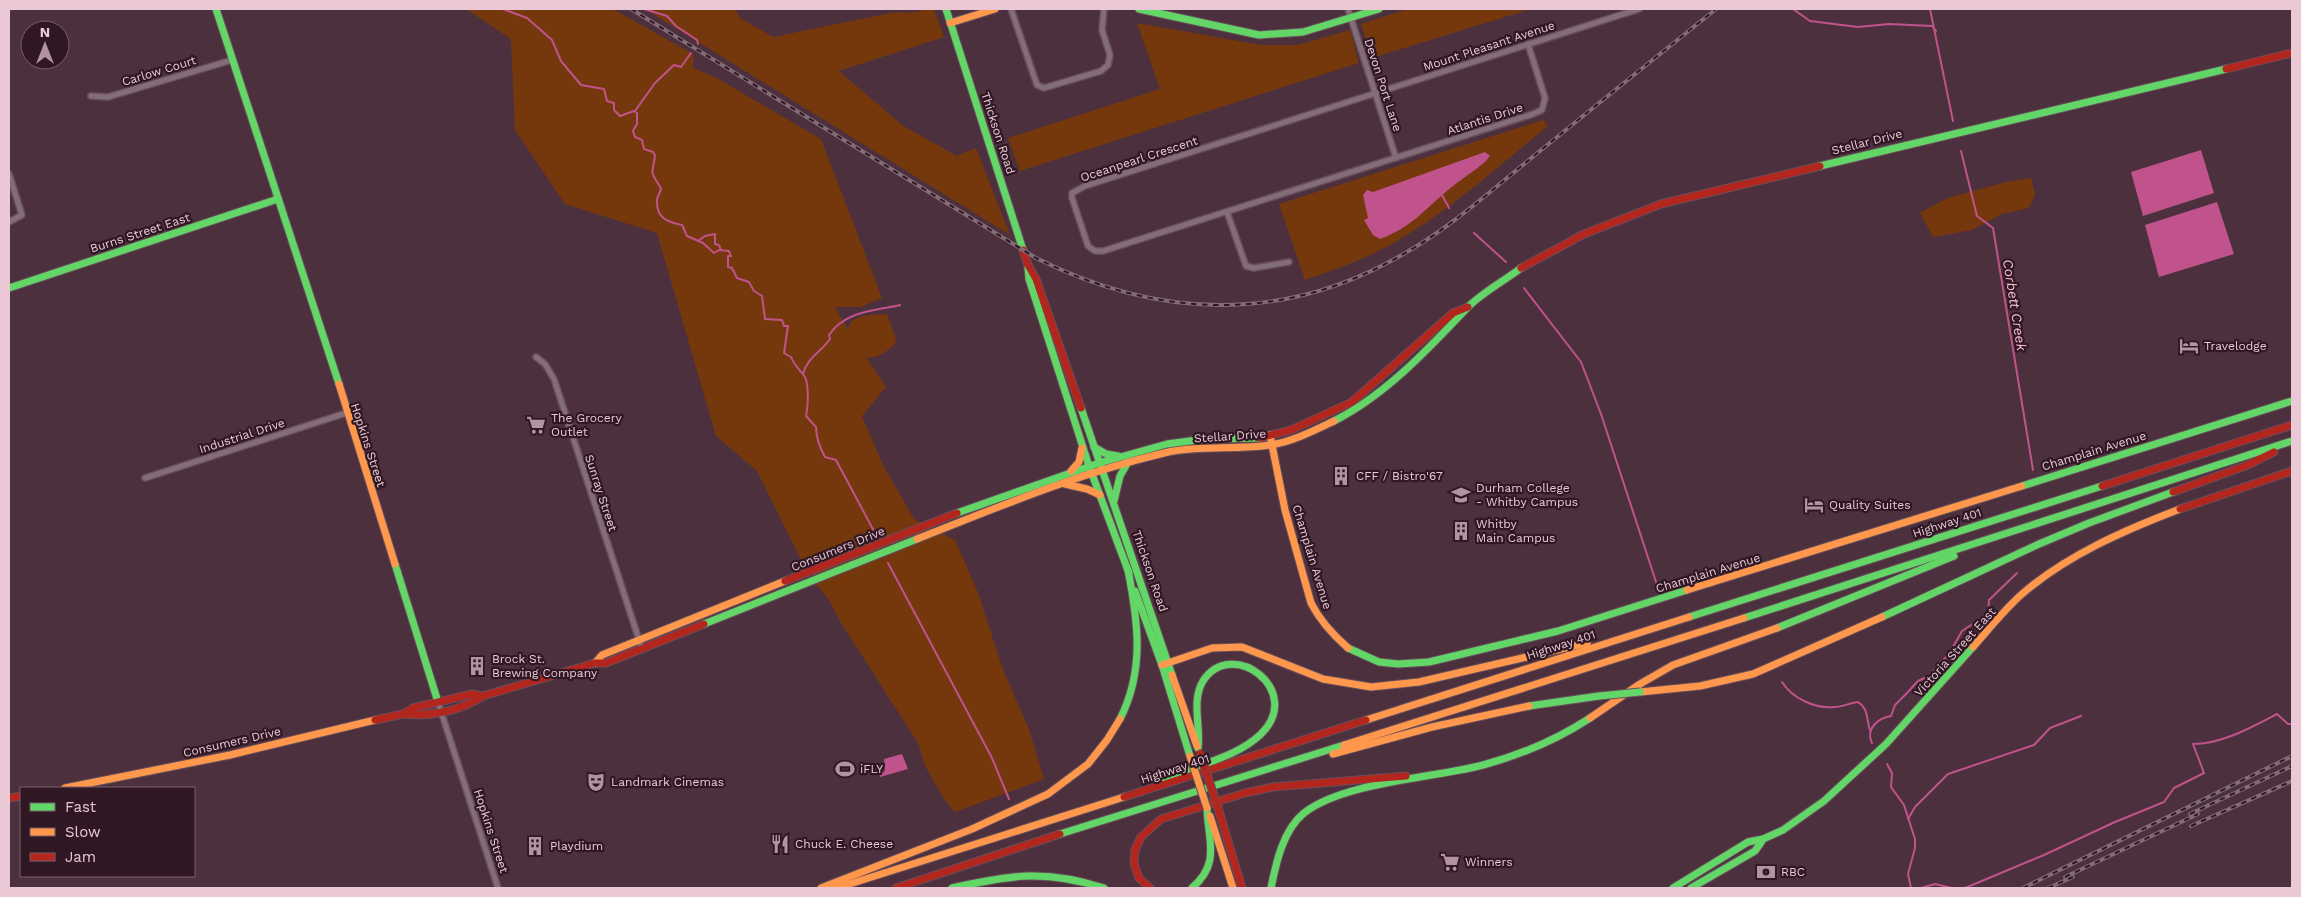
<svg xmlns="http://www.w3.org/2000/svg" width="2301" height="897" font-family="'Work Sans',sans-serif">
  <rect width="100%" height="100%" fill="#4c303e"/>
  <g fill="#75380d">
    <path d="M466,9H613L691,53L694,55L693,68L715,77L821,139L882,298L861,307H835L848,329C852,313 873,315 887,314L896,339L895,344C886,352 879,359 866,357L886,387L862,416L882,463L914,519L955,540L979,595L1002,667L1030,732L1044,779L955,812L944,799L925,766L918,743L841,623L829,600L809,576L757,471L716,436L657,233L565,204L515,130L511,39Z"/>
    <path d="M645,9H735L740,18L773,37L896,12L908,13L920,11L922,9H934L944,37L839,71L902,125L957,156L976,148L1010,235Z"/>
    <path d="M1408,9H1531L1372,58L1361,24Z"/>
    <path d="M1137,23L1261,45H1298L1350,30L1359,63L1020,171L1008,138L1160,89Z"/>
    <path d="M1543,120L1548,126C1496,168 1446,215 1386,247C1361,261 1333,270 1305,280L1279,204Z"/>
    <path d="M2031,178L2035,195L2029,208L2002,214L1972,230L1933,237L1920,213L1948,198L2006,182Z"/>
  </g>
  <g fill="#c0538b">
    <path d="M2201,150L2214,193L2143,216L2131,172Z"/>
    <path d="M1485,152L1490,156L1485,162C1473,172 1460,180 1448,190C1423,211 1412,227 1380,239L1373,235L1364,220L1368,218L1363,195L1367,190L1373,192Z"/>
    <path d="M2217,202L2234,254L2159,277L2145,225Z"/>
    <path d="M902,754L908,769L880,777L879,774L885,771L884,759Z"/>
  </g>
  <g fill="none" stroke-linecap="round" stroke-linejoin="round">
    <g stroke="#c0538b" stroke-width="2">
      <path d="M503,9L527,18L552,40L561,61L581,85L604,89L607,101L614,103V110L620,116L634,111L637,113V124L633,131L635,137L642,140L644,149L653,152L655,155C653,175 648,169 661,188C661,192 657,196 657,200C656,217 666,222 682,225L687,236L703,243L714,253L719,250L729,251L731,256H728V267L732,268L737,278L749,282L754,291L762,296L765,319L782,320L784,326H788L784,353L791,357C794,365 800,370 805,377C809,385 808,407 806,416L816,427C816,437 820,448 825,457L836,460L875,533"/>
      <path d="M644,9L667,16L676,26L697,40L698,44"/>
      <path d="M1793,9L1810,21L1858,27L1889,24L1932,26L1936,31"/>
      <path d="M1930,9L1953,121"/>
      <path d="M635,111L655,83L674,65L681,67L691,53"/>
      <path d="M1961,151L1977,216L1993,228L2033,470"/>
      <path d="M1442,195L1449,208"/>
      <path d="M1474,233L1506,262"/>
      <path d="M698,241L705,236L715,234V244L719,245L721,250"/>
      <path d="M1524,288L1581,362L1601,414L1659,591"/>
      <path d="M803,374C807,358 821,352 830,339L829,335C845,311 874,311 900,305"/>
      <path d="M888,563L992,758L1009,799"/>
      <path d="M1782,682C1792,698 1815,709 1834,707C1842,707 1850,703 1858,702C1869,709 1866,719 1870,730"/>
      <path d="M1872,743C1865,729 1878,718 1891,716L1895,705L1906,694L1918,681L1929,676L1949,654L1962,631L1988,614L1989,600L2017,573"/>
      <path d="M1887,764L1892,773L1891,787L1904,805L1915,839V848L1908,874L1911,888"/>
      <path d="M1908,819L1915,807L1948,774L2034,745L2050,728L2081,716"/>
      <path d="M1921,888L1935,884L1952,888"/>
      <path d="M1965,888L2044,855L2115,822L2164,802L2174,788L2204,773L2193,744C2222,744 2252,727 2277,714L2288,724H2292"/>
    </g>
    <g stroke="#684e5a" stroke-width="8">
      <g id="street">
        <path d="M1011,9L1037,85L1044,88L1101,71L1108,65L1110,55L1102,30L1104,9"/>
        <path d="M1348,9L1396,158"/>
        <path d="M1528,44L1545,98L1542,110L1533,114L1103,251H1095L1088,246L1072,198V193L1085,186L1639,9"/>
        <path d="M91,96L108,97L232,60"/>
        <path d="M9,174L22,215L9,222"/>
        <path d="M1227,212L1246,266L1254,268L1289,262"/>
        <path d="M536,357L545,364L554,379L642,649"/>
        <path d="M145,478L346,413"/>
        <path d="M438,702L498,888"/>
      </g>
    </g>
    <g stroke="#684e5a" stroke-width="9">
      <g id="fast">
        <path d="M216,9L339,384"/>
        <path d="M946,9L1023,250"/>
        <path d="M1139,9L1259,35L1303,32L1379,9"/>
        <path d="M1820,166L2226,69"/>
        <path d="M1028,268L1029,279L1089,466L1129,573"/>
        <path d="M9,288L278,199"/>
        <path d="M1081,408L1172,675"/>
        <path d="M1334,421C1386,395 1429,348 1468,307C1483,292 1504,281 1521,268"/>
        <path d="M1094,447L1106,454L1118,456"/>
        <path d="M2022,486L2292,401"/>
        <path d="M1114,501L1120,476L1128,462"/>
        <path d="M957,513L1099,463L1167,444L1205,439L1259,438"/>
        <path d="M395,564L438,702"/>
        <path d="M1135,591L1162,665L1190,756"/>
        <path d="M1689,617L2102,486"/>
        <path d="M1882,617L2039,544L2089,523L2173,492"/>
        <path d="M1744,618L2292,441"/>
        <path d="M704,624L917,539"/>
        <path d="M1777,628L1954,556"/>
        <path d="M1348,648L1379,662L1398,664L1429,662L1558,631L1687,590"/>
        <path d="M1529,706L1599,696"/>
        <path d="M1120,719C1145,670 1138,621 1128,570"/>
        <path d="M1165,779C1196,765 1236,758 1261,734C1305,691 1232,636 1203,681C1191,701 1201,726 1198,748"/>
        <path d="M1060,834L1344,745"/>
        <path d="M952,888C1011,875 1045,869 1104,888"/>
        <path d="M1192,888C1221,863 1208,841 1207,808"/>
        <path d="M1271,888C1276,863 1283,830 1304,813C1343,782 1434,778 1483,765C1520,755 1558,739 1590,718"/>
        <path d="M1673,888L1748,842L1763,839L1783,830L1824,801L1886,744L1973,647"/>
        <path d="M1691,888L1755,851L1762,841"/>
      </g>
    </g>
    <g stroke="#684e5a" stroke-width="9">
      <g id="slow">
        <path d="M950,23L995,9"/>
        <path d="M339,384L395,564"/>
        <path d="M1270,435L1285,510L1311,603C1320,621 1332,634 1348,648"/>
        <path d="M1071,471L1079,462L1082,448"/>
        <path d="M1065,484L1087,489L1100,495"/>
        <path d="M917,539C998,507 1079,473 1164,453C1197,445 1237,450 1270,445C1292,442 1315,430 1334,421"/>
        <path d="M1687,590L2022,486"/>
        <path d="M1973,647C1989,629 2004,610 2022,594C2067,555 2125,530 2180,509"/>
        <path d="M595,663L602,655L785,581"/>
        <path d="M1162,665L1212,648L1242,647L1323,679L1371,687L1419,682L1587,643"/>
        <path d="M1172,675L1197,746"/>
        <path d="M1640,692L1700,686L1753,674L1882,617"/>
        <path d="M1590,718L1640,684L1673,665L1777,628"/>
        <path d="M1366,720L1689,617"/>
        <path d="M1344,745L1744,618"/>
        <path d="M1333,754L1432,727L1529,706"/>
        <path d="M65,788L230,755L375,720"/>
        <path d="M1210,816L1233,888"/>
        <path d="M821,888L972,829L1048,794L1088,764L1107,740L1120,719"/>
        <path d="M837,888L1124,797"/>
      </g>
    </g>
    <g stroke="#684e5a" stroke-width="9">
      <g id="jam">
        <path d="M2226,69L2292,53"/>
        <path d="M1023,250L1028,265L1036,279L1081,408"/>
        <path d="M1521,268L1584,234L1661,204L1820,166"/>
        <path d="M1259,438L1291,430L1352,402L1453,313L1468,307"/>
        <path d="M2102,486L2292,425"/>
        <path d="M2173,492L2248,465L2274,452"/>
        <path d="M2180,509L2292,471"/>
        <path d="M785,581L957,513"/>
        <path d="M403,714C430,717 460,711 483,696"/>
        <path d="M375,720L403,714L413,708L472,694L483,696L595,663H606L704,624"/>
        <path d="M1124,797L1366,720"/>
        <path d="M9,798L21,796"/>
        <path d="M1218,808L1242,888"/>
        <path d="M896,888L1060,834"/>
        <path d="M1150,888L1139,878L1134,864L1135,850L1141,837L1161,819L1245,793L1273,787L1406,776"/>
      </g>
    </g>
    <use href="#street" stroke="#836d78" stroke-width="5"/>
    <use href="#fast" stroke="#63d668" stroke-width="7"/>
    <use href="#slow" stroke="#ff974d" stroke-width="7"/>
    <use href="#jam" stroke="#b3261e" stroke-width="7"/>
    <g stroke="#826c76" stroke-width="4">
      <g id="rail">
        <path d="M631,9L1036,258C1156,318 1281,324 1400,256C1449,229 1492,190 1535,155C1595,106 1656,57 1716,9"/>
        <path d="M2190,814L2292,766"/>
        <path d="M2191,826L2292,781"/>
        <path d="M2065,877L2198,814"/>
        <path d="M2023,888L2292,756"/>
        <path d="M2048,888L2073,877"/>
      </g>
    </g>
    <use href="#rail" stroke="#2f1823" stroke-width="2" stroke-dasharray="5.5" stroke-linecap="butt"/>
    <g stroke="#684e5a" stroke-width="9" stroke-linecap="butt">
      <path id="fast-bridge" d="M1599,696L1640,692"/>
    </g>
    <g stroke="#684e5a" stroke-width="9" stroke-linecap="butt">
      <path id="slow-bridge" d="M1190,756L1207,808"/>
    </g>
    <g stroke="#684e5a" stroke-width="9" stroke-linecap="butt">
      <path id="jam-bridge" d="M1200,753L1218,808"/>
    </g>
    <use href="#fast-bridge" stroke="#63d668" stroke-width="7"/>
    <use href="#slow-bridge" stroke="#ff974d" stroke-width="7"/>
    <use href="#jam-bridge" stroke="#b3261e" stroke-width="7"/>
  </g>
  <defs>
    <g id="hotel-bare" transform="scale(1.5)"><path d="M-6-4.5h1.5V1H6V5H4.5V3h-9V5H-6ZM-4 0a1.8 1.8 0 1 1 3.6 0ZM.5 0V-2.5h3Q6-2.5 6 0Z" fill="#b393a1" stroke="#2f1823" stroke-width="2.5" paint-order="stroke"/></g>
    <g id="supermarket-bare" transform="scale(1.5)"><path d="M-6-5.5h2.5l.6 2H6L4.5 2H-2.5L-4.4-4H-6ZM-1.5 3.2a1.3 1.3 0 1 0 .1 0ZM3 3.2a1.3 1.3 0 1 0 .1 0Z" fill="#b393a1" stroke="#2f1823" stroke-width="2.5" paint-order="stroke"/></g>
    <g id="building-bare" transform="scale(1.5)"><path d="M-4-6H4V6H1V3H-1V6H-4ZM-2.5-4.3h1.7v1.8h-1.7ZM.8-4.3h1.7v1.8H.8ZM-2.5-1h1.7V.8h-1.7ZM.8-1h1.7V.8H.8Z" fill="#b393a1" stroke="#2f1823" stroke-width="2.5" paint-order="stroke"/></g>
    <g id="university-bare" transform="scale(1.5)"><path d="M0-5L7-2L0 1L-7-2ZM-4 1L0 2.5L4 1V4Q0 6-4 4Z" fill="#b393a1" stroke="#2f1823" stroke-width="2.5" paint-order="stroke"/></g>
    <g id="stadium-bare" transform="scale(1.5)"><path d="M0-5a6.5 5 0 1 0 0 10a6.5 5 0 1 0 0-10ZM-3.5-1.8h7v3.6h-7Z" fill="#b393a1" stroke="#2f1823" stroke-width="2.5" paint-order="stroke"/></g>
    <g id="theatre-bare" transform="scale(1.5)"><path d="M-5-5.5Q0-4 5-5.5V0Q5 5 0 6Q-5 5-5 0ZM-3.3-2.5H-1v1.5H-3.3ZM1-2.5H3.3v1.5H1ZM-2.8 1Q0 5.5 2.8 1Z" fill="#b393a1" stroke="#2f1823" stroke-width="2.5" paint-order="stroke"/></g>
    <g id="restaurant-bare" transform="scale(1.5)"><path d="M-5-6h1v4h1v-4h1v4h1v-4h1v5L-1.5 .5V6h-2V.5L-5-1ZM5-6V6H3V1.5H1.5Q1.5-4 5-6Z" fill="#b393a1" stroke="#2f1823" stroke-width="2.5" paint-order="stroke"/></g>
    <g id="bank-bare" transform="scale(1.5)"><path d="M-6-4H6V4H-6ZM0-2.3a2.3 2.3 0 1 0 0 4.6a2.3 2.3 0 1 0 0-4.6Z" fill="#b393a1" stroke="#2f1823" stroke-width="2.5" paint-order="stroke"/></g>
  </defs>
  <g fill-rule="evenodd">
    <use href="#hotel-bare" x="2189" y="346"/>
    <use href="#supermarket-bare" x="536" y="425"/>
    <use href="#building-bare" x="1341" y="476"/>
    <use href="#university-bare" x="1461" y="495"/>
    <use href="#hotel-bare" x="1814" y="505"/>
    <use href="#building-bare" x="1461" y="531"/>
    <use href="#building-bare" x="477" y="666"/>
    <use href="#stadium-bare" x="845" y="769"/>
    <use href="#theatre-bare" x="596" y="782"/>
    <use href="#restaurant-bare" x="780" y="844"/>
    <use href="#building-bare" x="535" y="846"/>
    <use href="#supermarket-bare" x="1450" y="862"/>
    <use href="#bank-bare" x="1766" y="872"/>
  </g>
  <g text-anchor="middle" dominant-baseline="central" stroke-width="4.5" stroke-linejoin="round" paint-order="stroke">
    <g font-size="12" fill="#eac8d6" stroke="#2f1823">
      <text transform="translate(1489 46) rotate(-18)">Mount Pleasant Avenue</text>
      <text transform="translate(159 71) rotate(-17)">Carlow Court</text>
      <text transform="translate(1383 85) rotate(72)">Devon Port Lane</text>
      <text transform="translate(1485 119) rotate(-18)">Atlantis Drive</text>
      <text transform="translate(998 133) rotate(72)">Thickson Road</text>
      <text transform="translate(1867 142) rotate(-14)">Stellar Drive</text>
      <text transform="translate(1139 159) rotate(-18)">Oceanpearl Crescent</text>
      <text transform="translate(140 233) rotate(-18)">Burns Street East</text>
      <text transform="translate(242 436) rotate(-18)">Industrial Drive</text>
      <text transform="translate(1230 436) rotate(-4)">Stellar Drive</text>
      <text transform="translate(368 445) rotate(72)">Hopkins Street</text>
      <text transform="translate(2094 451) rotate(-17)">Champlain Avenue</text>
      <text transform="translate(601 493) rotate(72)">Sunray Street</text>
      <text transform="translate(1947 523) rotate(-18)">Highway 401</text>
      <text transform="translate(838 549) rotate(-22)">Consumers Drive</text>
      <text transform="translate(1312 557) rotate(73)">Champlain Avenue</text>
      <text transform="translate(1150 571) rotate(71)">Thickson Road</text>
      <text transform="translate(1708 573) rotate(-17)">Champlain Avenue</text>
      <text transform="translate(1561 645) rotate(-18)">Highway 401</text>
      <text transform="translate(1955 652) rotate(-48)">Victoria Street East</text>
      <text transform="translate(232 742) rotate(-13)">Consumers Drive</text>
      <text transform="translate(1175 769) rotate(-18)">Highway 401</text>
      <text transform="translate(491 831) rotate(72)">Hopkins Street</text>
    </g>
    <g font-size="12" fill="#eac8d6" stroke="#2f1823" text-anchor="start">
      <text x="2204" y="346">Travelodge</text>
      <text x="551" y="418">The Grocery<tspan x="551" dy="14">Outlet</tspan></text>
      <text x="1356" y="476">CFF / Bistro'67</text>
      <text x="1476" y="488">Durham College<tspan x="1476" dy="14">- Whitby Campus</tspan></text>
      <text x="1829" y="505">Quality Suites</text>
      <text x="1476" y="524">Whitby<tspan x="1476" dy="14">Main Campus</tspan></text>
      <text x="492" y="659">Brock St.<tspan x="492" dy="14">Brewing Company</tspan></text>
      <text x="860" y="769">iFLY</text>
      <text x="611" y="782">Landmark Cinemas</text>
      <text x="795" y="844">Chuck E. Cheese</text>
      <text x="550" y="846">Playdium</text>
      <text x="1465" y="862">Winners</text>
      <text x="1781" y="872">RBC</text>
    </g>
    <g font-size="14" font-style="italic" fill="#f8bcd6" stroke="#2f1823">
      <text transform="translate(2015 305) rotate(81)">Corbett Creek</text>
    </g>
  </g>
  <rect width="2301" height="897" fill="none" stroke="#eac8d6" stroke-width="20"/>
  <rect x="20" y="787" width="175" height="90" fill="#2f1823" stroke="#7a5e6b"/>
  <rect x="30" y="803" width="25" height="8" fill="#63d668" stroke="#7a5e6b"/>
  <text x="65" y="812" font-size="15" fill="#eac8d6">Fast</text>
  <rect x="30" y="828" width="25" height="8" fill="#ff974d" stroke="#7a5e6b"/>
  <text x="65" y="837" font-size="15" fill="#eac8d6">Slow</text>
  <rect x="30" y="853" width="25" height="8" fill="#b3261e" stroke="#7a5e6b"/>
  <text x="65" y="862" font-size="15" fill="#eac8d6">Jam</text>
  <g transform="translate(45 45)"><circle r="24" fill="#2f1823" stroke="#7a5e6b"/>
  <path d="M0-4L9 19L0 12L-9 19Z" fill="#b393a1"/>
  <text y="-8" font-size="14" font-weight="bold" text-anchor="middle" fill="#eac8d6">N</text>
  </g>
</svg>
